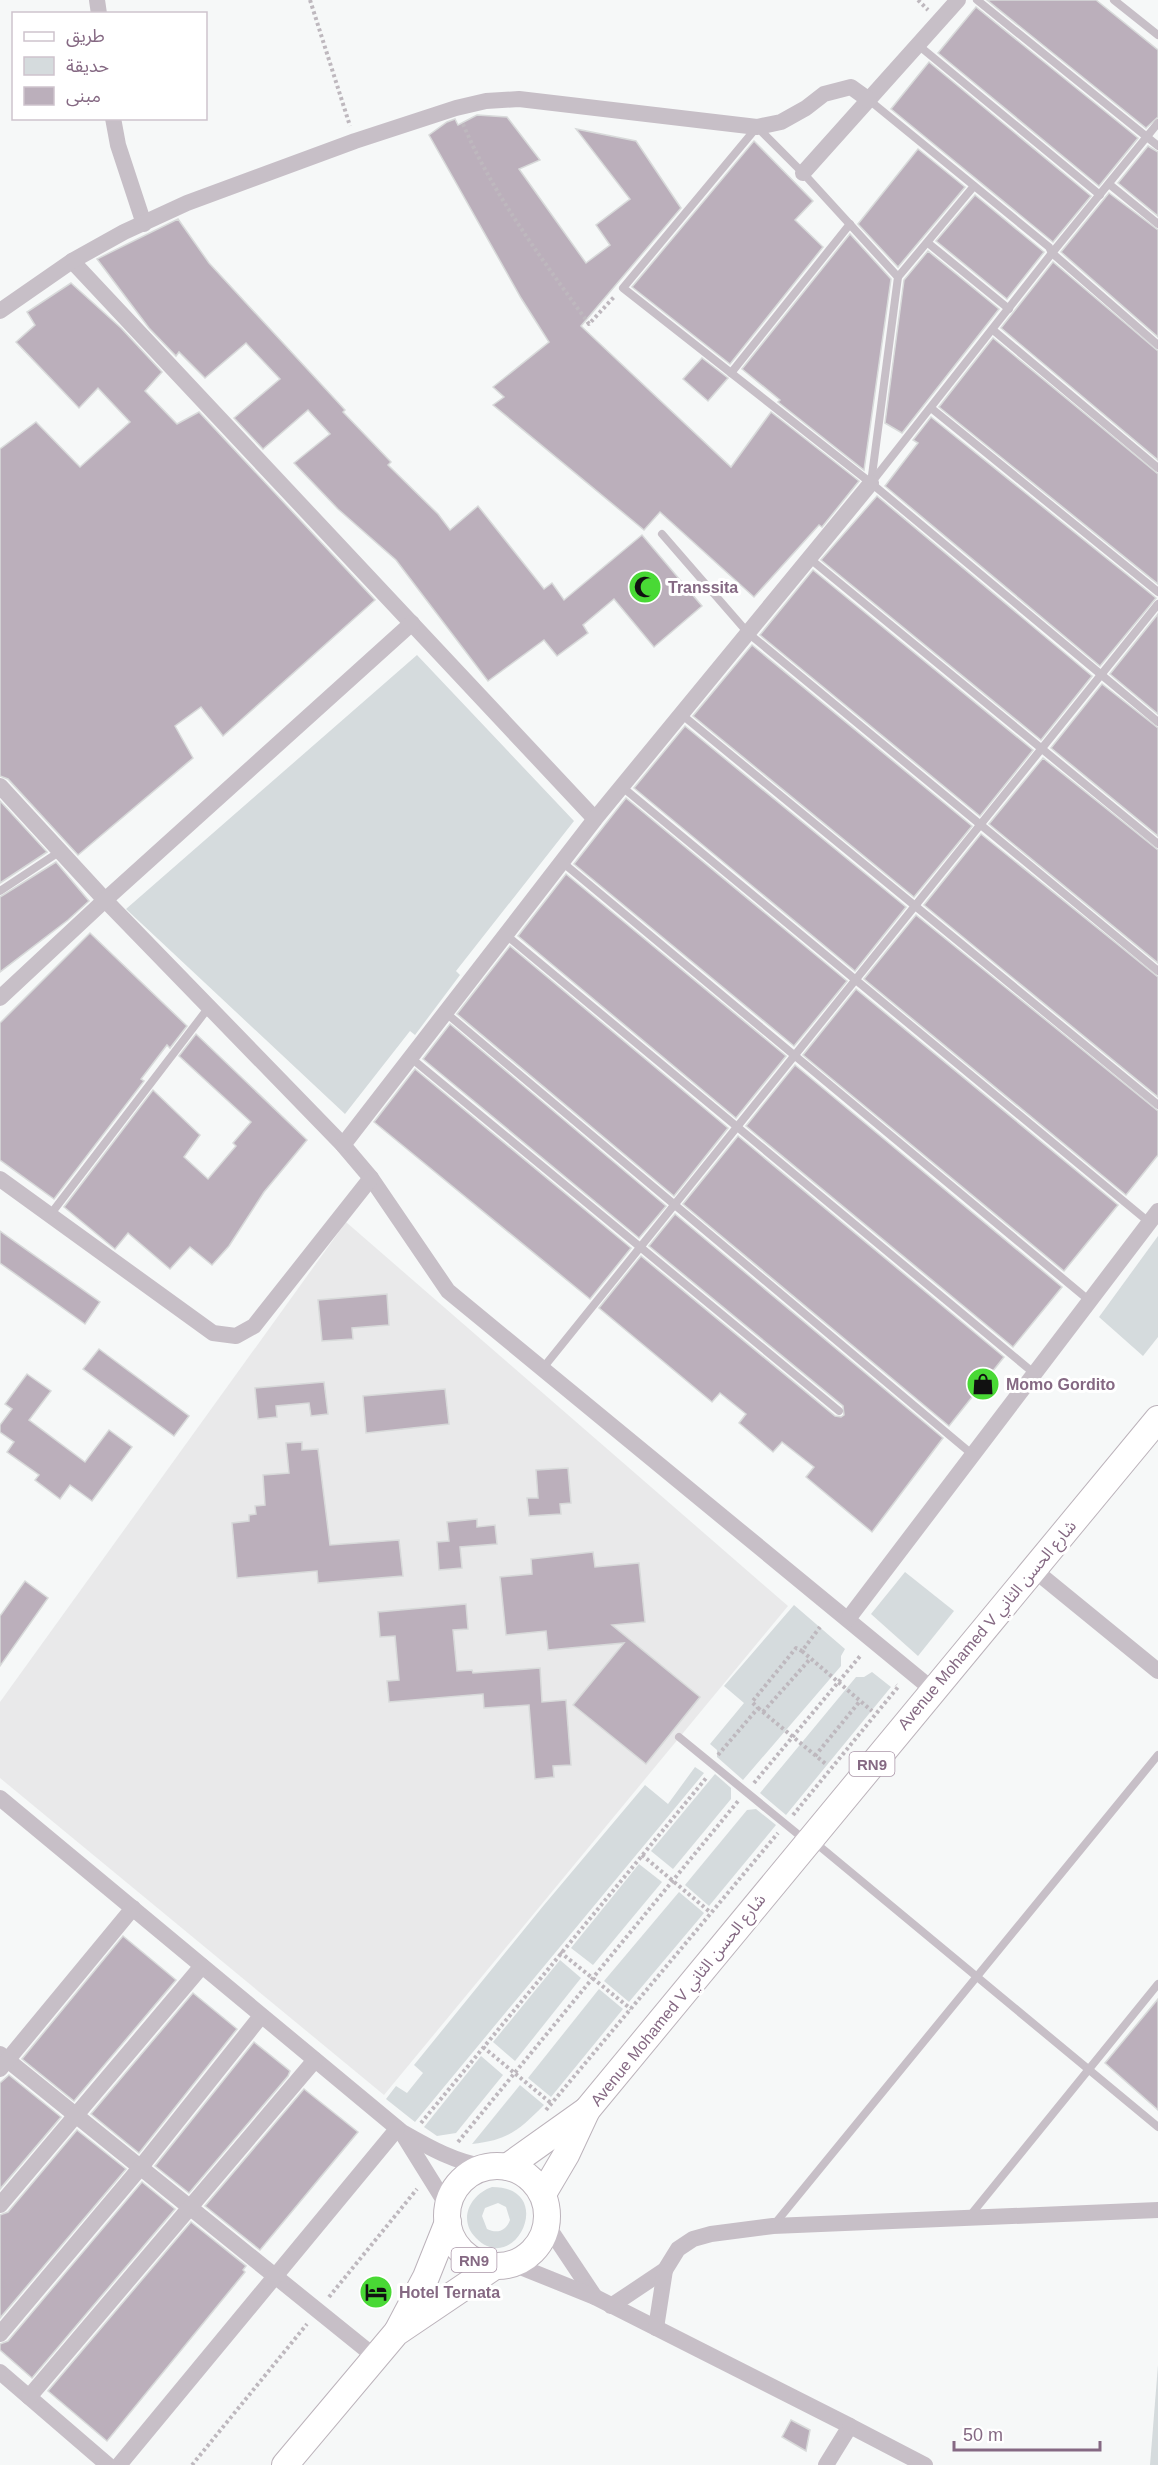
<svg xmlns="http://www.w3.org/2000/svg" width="1158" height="2465" font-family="Arial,'Noto Sans Arabic',sans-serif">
  <rect width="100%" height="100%" fill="#f6f8f8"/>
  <path fill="#e9e9ea" d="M346,1222L788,1606L384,2095L0,1778V1702Z"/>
  <g fill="#d5dbdd" fill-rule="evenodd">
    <path d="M417,655L574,821L456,971L460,975L415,1035L410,1031L345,1114L126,909Z"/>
    <path d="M1158,1236V1337L1143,1356L1099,1317Z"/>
    <path d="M905,1572L954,1611L918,1656L871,1614Z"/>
    <path d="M794,1605L845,1649L841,1656V1666L743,1780L717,1757V1750L710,1744L744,1703L724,1686Z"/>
    <path d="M872,1672L891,1687L786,1815L760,1793L856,1677H864Z"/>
    <path d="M695,1767L704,1773L415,2122L386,2099L396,2086L407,2093L423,2073L414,2065L544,1905L645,1785L668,1804Z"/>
    <path d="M715,1774L731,1788V1799L673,1869L651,1851Z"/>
    <path d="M756,1809L776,1825L709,1906L685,1885L747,1810Z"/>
    <path d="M639,1864L662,1882L593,1965L571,1948Z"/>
    <path d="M679,1892L704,1913L629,2002L604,1981Z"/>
    <path d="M560,1960L581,1978L515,2061L493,2042Z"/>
    <path d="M599,1989L623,2009L551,2097L528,2078Z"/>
    <path d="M481,2056L503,2075L456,2133L437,2136L424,2127Z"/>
    <path d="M520,2085L544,2105C519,2130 509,2140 472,2144Z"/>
    <path d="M492,2187C558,2187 515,2278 476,2238C457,2219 471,2194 492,2187ZM498,2203L506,2207L510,2220C506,2231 497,2234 487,2229L482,2216L485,2208Z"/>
    <path d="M1158,2365V2465H1150Z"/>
  </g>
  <g fill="#bbafbb" stroke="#d8dada" stroke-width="1.5">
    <path d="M987,0H1096L1158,50V117L1146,128Z"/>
    <path d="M976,7L1138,138L1099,186L938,53Z"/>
    <path d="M929,62L1091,196L1053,242L891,109Z"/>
    <path d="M477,115L507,117L540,160L519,169L586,263L610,245L596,225L630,199L576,129L636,141L681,208L581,326L731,467L771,412L859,481L822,527L819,525L754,597L660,512L644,530L493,405L504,397L493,387L549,342L521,298L429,135L447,122L455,119L458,125Z"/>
    <path d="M754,141L813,201L795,220L823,247L730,364L632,287Z"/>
    <path d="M1148,146L1158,152V216L1118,183Z"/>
    <path d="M918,149L965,187L898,267L858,224Z"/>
    <path d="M1109,193L1158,230V337L1061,252Z"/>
    <path d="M975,195L1044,252L1007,299L936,241Z"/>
    <path d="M178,219L209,263L345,410L343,412L391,462L388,465L438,514L450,530L478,506L544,589L552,583L564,600L642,535L702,606L654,647L614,599L583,625L588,633L557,656L544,640L488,681L396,560L338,509L294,463L330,434L308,410L263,449L234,418L280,379L246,343L205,378L179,352L176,356L149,328L97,259Z"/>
    <path d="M850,234L891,279L864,470L778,402L780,400L742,369Z"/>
    <path d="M928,251L999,309L902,433L885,423L904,280Z"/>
    <path d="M1053,262L1158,351V460L1001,328Z"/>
    <path d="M71,283L121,328L162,372L145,391L177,424L199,412L375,600L223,736L201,707L175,726L193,758L78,855L8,779L0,776V449L36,422L80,467L130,422L98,388L79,408L16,342L35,325L27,312Z"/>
    <path d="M993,338L1158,474V584L939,407Z"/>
    <path d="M702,358L728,378L708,401L683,379Z"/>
    <path d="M931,417L1156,598L1100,666L885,486L918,443L913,440Z"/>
    <path d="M877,496L1092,676L1041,740L821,560Z"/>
    <path d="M813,570L1033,750L980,816L760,635Z"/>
    <path d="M1158,614V714L1110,674Z"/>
    <path d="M752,645L972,826L914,897L693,716Z"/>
    <path d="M1102,684L1158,728V836L1051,748Z"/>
    <path d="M685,726L906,907L855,971L634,788Z"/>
    <path d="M1043,758L1158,850V963L989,824Z"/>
    <path d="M626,798L847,981L794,1046L574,864Z"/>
    <path d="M0,801L47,852L0,883Z"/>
    <path d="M981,834L1158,977V1097L924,905Z"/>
    <path d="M56,862L89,901L68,920L0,972V897Z"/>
    <path d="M566,874L786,1056L736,1118L518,936Z"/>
    <path d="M916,915L1158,1111V1155L1126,1195L864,979Z"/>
    <path d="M90,933L187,1026L170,1048L167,1045L141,1079L144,1081L54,1199L0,1160V1023Z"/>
    <path d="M510,946L728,1128L674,1196L457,1014Z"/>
    <path d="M856,989L1118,1205L1064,1271L803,1055Z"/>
    <path d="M450,1024L666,1206L639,1238L423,1059Z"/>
    <path d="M196,1034L307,1140L264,1192L229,1246L212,1265L190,1247L170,1269L128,1233L115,1249L64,1207L153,1090L200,1135L184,1157L208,1179L236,1146L233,1143L251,1122L179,1056Z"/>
    <path d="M795,1065L1062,1287L1013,1347L746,1126Z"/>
    <path d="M415,1069L631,1248L590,1299L374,1122Z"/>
    <path d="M738,1136L1004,1357L949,1426L683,1204Z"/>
    <path d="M675,1214L943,1438L872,1532L806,1477L814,1467L782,1442L773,1452L739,1423L746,1414L720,1393L712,1402L599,1308L641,1256L835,1416L841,1417L844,1415L843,1406L649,1246Z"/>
    <path d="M0,1231L100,1302L85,1324L0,1263Z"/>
    <path d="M387,1294L389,1325L352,1328L353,1339L322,1341L318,1300Z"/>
    <path d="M99,1349L189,1416L174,1436L83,1369Z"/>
    <path d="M27,1374L51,1391L29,1420L85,1462L109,1430L132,1447L92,1501L70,1485L60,1499L35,1480L39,1475L7,1452L14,1442L0,1432V1425L12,1409L5,1404Z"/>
    <path d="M324,1382L328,1414L311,1416L309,1403L276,1406L277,1417L258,1419L255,1388Z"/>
    <path d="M445,1389L449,1424L366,1433L363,1396Z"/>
    <path d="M302,1442V1450L318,1449L330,1545L399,1540L403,1576L318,1583L317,1571L237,1578L232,1523L249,1521V1515L256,1514L255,1506L265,1505L263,1475L289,1473L286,1443Z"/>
    <path d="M568,1468L571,1503L560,1504L561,1514L529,1516L527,1498H538L536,1470Z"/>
    <path d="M477,1519V1527L495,1525L497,1544L460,1547L462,1568L439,1570L437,1542L449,1541L447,1522Z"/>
    <path d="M593,1552L595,1567L639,1563L645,1622L612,1625L700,1697L646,1764L573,1705L624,1643L548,1650L546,1631L506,1635L500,1577L532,1574L531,1559Z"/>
    <path d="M25,1581L48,1598L0,1666V1616Z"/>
    <path d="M466,1604L468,1629L453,1630L457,1671L472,1670L473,1673L540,1668L542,1702L566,1700L571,1765L553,1766L554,1777L535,1779L529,1705L484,1708L483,1694L389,1702L387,1681L399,1680L395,1636L380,1637L378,1612Z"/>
    <path d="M123,1936L176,1980L74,2101L22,2059Z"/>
    <path d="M193,1993L237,2029L139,2153L91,2114Z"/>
    <path d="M1158,1999V2110L1105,2063Z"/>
    <path d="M254,2042L290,2071L288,2076L189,2193L155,2166Z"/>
    <path d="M9,2075L61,2117L0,2189V2083Z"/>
    <path d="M304,2089L358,2132L260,2250L205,2206Z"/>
    <path d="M77,2130L126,2169L0,2318V2215L8,2212Z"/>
    <path d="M142,2182L175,2209L32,2378L0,2350V2344L8,2341Z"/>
    <path d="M191,2222L246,2266L243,2270L245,2272L107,2441L48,2391Z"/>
    <path d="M791,2420L810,2430L806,2451L782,2437Z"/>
  </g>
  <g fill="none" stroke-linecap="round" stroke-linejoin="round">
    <g stroke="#bcb3bb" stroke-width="28">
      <g id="primary">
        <circle cx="497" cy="2216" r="50"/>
        <path d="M507,2167L587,2110"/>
        <path d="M543,2194L566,2155L587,2110L1158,1419"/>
        <path d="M398,2330L426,2277L448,2222"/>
        <path d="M285,2465L396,2333L495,2266"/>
      </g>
    </g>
    <g stroke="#beb8be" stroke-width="4" stroke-dasharray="3 3" stroke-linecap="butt">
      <path d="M310,0L350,126"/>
      <path d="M918,0L928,10"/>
      <path d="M463,124C494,197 543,260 589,324L614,297"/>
      <path d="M802,1651L872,1711"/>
      <path d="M758,1708L827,1765"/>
      <path d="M763,1712L810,1659"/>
      <path d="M718,1755L758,1708L752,1702L796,1648L802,1651L820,1627"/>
      <path d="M815,1756L860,1701"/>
      <path d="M754,1783L861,1655"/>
      <path d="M793,1815L898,1687L896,1685"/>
      <path d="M642,1855L710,1912"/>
      <path d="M560,1952L631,2009"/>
      <path d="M483,2047L552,2104"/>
      <path d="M546,2110L778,1833"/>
      <path d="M421,2123L707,1777"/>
      <path d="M458,2142L739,1800"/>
      <path d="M329,2297L417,2189"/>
      <path d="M192,2465L307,2324"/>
    </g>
    <g stroke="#c7bfc7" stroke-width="8">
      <path d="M977,0L1158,146"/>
      <path d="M1114,0L1158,35"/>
      <path d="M918,45L1100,195"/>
      <path d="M869,100L1049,247L1052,253L1158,345"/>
      <path d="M1109,184L1158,224"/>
      <path d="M928,243L1009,309"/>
      <path d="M898,277L974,186"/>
      <path d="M993,330L1158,468"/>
      <path d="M731,373L850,224"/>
      <path d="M931,408L1158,592"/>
      <path d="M871,483L898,277L803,173L757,127L623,288L871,483L1158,722"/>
      <path d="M871,483L1052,253L1158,123"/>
      <path d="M662,534L748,633L1158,971"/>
      <path d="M809,558L1158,844"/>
      <path d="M681,714L1158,1105"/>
      <path d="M621,786L1150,1223"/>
      <path d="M562,862L1091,1302"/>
      <path d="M0,891L59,852"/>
      <path d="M506,935L1035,1374"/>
      <path d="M446,1013L973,1455"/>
      <path d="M411,1058L839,1411"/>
      <path d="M50,1215L209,1007"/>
      <path d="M543,1368L1158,604"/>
      <path d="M679,1737L805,1840"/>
      <path d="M812,1840L1158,2127"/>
      <path d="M969,2217L1158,1984"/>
      <path d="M773,2226L1158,1755"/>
    </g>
    <g stroke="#c7bfc7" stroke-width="16">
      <path d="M97,0L99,14"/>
      <path d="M113,118L118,145L144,224"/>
      <path d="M803,173L958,0"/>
      <path d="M72,261L595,819"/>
      <path d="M0,311L72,261L124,232L187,203L355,141L456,108L486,101L519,99L757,127L781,122L806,108L824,94L851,87L869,100"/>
      <path d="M0,786L105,900L343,1145L371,1178L448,1291L933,1690"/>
      <path d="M0,998L105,900L412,623"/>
      <path d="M343,1145L595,819L871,483"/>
      <path d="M0,1179L213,1333L236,1336L254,1326L371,1178"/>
      <path d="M1033,1569L1158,1671"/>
      <path d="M848,1619L1158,1211"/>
      <path d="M0,1798L402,2132C430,2148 455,2162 486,2167"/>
      <path d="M0,2054L374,2356"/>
      <path d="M0,2069L133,1908"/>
      <path d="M402,2133L448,2207"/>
      <path d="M0,2205L202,1966"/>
      <path d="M547,2225L595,2297"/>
      <path d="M513,2264L595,2297L850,2426L826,2465"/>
      <path d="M611,2306L665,2270L678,2249L693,2239L711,2234L773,2226L1158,2210"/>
      <path d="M656,2328L665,2270"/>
      <path d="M0,2334L140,2168L261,2016"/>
      <path d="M0,2372L108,2465"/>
      <path d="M29,2397L315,2060"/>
      <path d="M850,2426L925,2465"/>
      <path d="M119,2465L397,2129"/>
    </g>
    <use href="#primary" stroke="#fff" stroke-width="26"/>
  </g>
  <defs>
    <g id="mosque-disc" transform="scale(1.725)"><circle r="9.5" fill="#49d935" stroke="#fff"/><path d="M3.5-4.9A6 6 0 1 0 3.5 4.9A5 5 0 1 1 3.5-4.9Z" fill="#111"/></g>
    <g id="shop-disc" transform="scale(1.725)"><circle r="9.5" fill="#49d935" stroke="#fff"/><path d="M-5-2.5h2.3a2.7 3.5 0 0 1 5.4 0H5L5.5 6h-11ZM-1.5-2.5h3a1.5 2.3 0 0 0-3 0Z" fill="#111"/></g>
    <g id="hotel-disc" transform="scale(1.725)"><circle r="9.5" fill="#49d935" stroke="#fff"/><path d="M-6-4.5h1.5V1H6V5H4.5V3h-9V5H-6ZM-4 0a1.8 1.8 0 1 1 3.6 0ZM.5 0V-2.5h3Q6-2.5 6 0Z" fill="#111"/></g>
  </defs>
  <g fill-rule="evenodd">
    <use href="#mosque-disc" x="645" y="587"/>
    <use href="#shop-disc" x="983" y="1384"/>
    <use href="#hotel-disc" x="376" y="2292"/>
  </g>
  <g text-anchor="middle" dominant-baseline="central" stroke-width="6" stroke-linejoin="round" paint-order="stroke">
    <g fill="#fff" stroke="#aa96a8" stroke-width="1.5">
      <rect x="849.5" y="1752" width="45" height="24" rx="4.5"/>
      <rect x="451.5" y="2248" width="45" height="24" rx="4.5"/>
    </g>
    <g font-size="15" font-weight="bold" fill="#856983">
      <text x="872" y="1764">RN9</text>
      <text x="474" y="2260">RN9</text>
    </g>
    <g font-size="16" font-weight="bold" fill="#856983" stroke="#fff" text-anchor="start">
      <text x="668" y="587">Transsita</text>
      <text x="1006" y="1384">Momo Gordito</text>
      <text x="399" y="2292">Hotel Ternata</text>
    </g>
    <g font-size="16" fill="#856983" stroke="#fff">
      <text transform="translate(987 1625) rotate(-50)">Avenue Mohamed V شارع الحسن الثاني</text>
      <text transform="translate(678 2000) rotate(-51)">Avenue Mohamed V شارع الحسن الثاني</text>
    </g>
  </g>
  <rect x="12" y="12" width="195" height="108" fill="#ffffff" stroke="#cec3cd" stroke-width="1.5"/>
  <rect x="24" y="32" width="30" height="9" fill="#ffffff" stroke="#cec3cd" stroke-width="1.5"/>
  <text x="66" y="42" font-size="18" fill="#856983">طريق</text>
  <rect x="24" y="57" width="30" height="18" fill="#d5dbdd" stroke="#cec3cd" stroke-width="1.5"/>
  <text x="66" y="72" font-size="18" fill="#856983">حديقة</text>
  <rect x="24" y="87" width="30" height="18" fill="#bbafbb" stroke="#cec3cd" stroke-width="1.5"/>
  <text x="66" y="102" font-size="18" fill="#856983">مبنى</text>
  <path d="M954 2441v9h146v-9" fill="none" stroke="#856983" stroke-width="3"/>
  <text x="963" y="2441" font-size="18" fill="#856983" stroke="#ffffff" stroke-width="4.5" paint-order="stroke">50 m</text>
</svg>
